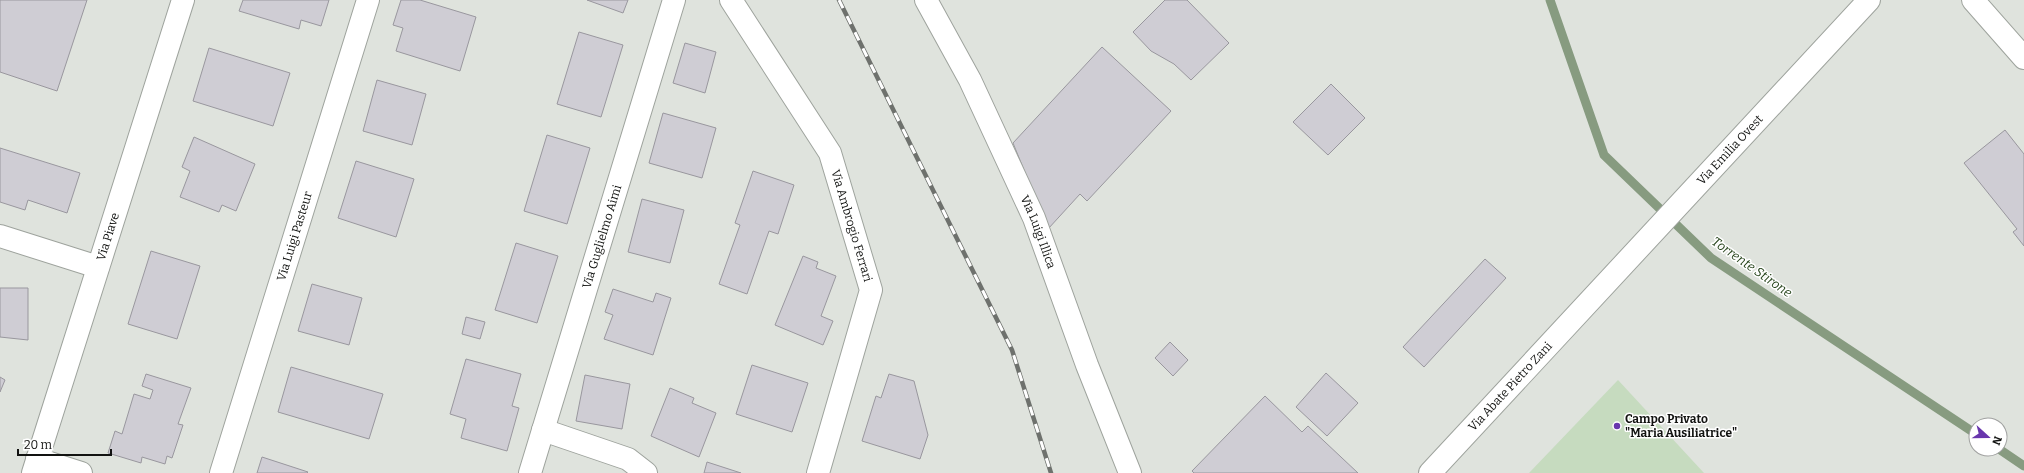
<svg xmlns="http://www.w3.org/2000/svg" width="2024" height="473" font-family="Bitter,serif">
  <rect width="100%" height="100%" fill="#dfe3dd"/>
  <path fill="#c6dbbf" d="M1618,380L1704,473H1529Z"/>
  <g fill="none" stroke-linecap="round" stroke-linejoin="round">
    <g stroke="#879b80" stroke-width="9">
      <path d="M1550,0L1604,155L1711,258L1976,434"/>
      <path d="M1999,449L2024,466"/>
    </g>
  </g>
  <g fill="#cfcdd4" stroke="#99979e">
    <path d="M0,0H87L57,91L0,72Z"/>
    <path d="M243,0H329L321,26L301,20L299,29L239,11Z"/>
    <path d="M401,0H420L476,17L460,71L396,51L403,28L393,25Z"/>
    <path d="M587,0H628L623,13Z"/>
    <path d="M1165,0H1187L1229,43L1191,80L1174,64L1151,51L1133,32Z"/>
    <path d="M579,32L623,45L601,117L557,104Z"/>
    <path d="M685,43L716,52L705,93L673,83Z"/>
    <path d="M1102,47L1171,111L1087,201L1080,194L1048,229L1013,143Z"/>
    <path d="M209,48L290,73L273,126L193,101Z"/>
    <path d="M377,80L426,94L412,145L363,131Z"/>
    <path d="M1331,84L1365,118L1328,155L1293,122Z"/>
    <path d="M663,113L716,128L702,178L649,163Z"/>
    <path d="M2005,130L2024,154V246L2013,232L2017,229L1964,163Z"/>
    <path d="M547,135L590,148L567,224L524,211Z"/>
    <path d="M194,137L255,164L236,211L222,205L219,212L180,197L190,171L182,167Z"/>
    <path d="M0,148L80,173L67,213L28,200L25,210L0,202Z"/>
    <path d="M356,161L414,179L396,237L338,218Z"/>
    <path d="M753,171L794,185L778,234L769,231L747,294L719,284L740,225L735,223Z"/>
    <path d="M642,199L684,210L670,263L628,252Z"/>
    <path d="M516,243L558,256L537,323L495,310Z"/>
    <path d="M151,251L200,266L177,339L128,324Z"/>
    <path d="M803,256L818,262L816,268L836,276L821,316L833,321L823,345L775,325Z"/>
    <path d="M1485,259L1506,278L1424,367L1403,347Z"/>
    <path d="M312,284L362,298L349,345L298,331Z"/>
    <path d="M0,288H28V340L0,337Z"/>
    <path d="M613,289L653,302L656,293L671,298L653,355L604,339L613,315L605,312Z"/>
    <path d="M466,317L485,322L480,339L462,334Z"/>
    <path d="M1170,342L1188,360L1173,376L1155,358Z"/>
    <path d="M466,359L521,374L512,406L519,408L507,451L461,438L466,419L450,414Z"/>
    <path d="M752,365L808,383L792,432L736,414Z"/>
    <path d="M291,367L383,394L369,439L278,412Z"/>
    <path d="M1326,373L1358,403L1327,436L1296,407Z"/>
    <path d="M146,374L191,388L178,424L183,425L172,458L167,456L165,464L142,457L141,463L108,453L115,431L122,434L134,394L150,399L153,390L142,386Z"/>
    <path d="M889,374L914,381L928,435L920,459L862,441L876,396L881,398Z"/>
    <path d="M585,375L630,384L622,429L576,421Z"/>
    <path d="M0,377L5,380L0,392Z"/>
    <path d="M670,388L694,398L692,403L716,413L699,457L651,436Z"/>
    <path d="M1265,396L1302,432L1308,426L1358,473H1194L1192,471Z"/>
    <path d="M262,457L308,472L307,473H257Z"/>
    <path d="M707,462L741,473H704Z"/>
  </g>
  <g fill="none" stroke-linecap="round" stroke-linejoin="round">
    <g stroke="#9ea39d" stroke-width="24">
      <g id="street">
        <path id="s1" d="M731,0L830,153L871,290L818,473"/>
        <path id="s2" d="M926,0L970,80L1034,218L1087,365L1130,473"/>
        <path d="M1973,0L2024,58"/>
        <path d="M0,236L98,267"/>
        <path d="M543,430L628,459L646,473"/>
        <path d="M37,459L81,473"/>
        <path id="s3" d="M33,473L183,0"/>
        <path id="s4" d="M221,473L368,0"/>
        <path id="s5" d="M530,473L674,0"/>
      </g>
    </g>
    <g stroke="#9ea39d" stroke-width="24">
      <g id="secondary">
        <path id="s6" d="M1430,473L1869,0"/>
      </g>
    </g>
    <use href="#street" stroke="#fff" stroke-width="22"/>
    <use href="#secondary" stroke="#fff" stroke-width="22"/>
    <g stroke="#6e716d" stroke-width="4.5">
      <path id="rail" d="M839,0L1012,350L1051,473"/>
    </g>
    <use href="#rail" stroke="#fff" stroke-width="3" stroke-dasharray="9" stroke-linecap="butt"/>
  </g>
  <circle fill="#6836ad" stroke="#fff" stroke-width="1.5" cx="1617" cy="426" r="4"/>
  <g text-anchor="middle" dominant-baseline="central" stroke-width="3" stroke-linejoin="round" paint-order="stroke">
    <g font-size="12" fill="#121311" stroke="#fff">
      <text stroke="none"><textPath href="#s6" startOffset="441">Via Emilia Ovest</textPath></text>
      <text stroke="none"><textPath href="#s1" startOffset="258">Via Ambrogio Ferrari</textPath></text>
      <text stroke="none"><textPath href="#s2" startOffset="258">Via Luigi Illica</textPath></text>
      <text stroke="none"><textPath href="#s4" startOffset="248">Via Luigi Pasteur</textPath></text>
      <text stroke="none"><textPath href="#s3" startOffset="248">Via Piave</textPath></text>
      <text stroke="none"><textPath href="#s5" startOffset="247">Via Guglielmo Aimi</textPath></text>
      <text stroke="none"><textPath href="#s6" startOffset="118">Via Abate Pietro Zani</textPath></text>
    </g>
    <g font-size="12" font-weight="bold" fill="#121311" stroke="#fff" text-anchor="start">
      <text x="1625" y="419">Campo Privato<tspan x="1625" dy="14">"Maria Ausiliatrice"</tspan></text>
    </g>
    <g font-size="13" font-style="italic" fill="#27451c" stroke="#fff">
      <text transform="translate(1752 267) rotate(35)">Torrente Stirone</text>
    </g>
  </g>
  <g transform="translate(1988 437) rotate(111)"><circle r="19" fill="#ffffff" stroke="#a0a1a0"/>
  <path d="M0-3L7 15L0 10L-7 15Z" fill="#6836ad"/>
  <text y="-6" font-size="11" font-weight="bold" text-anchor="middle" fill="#121311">N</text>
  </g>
  <path d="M18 449v6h93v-6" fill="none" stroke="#121311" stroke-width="2"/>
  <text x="24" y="449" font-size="12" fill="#121311" stroke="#ffffff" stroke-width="3" paint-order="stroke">20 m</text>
</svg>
